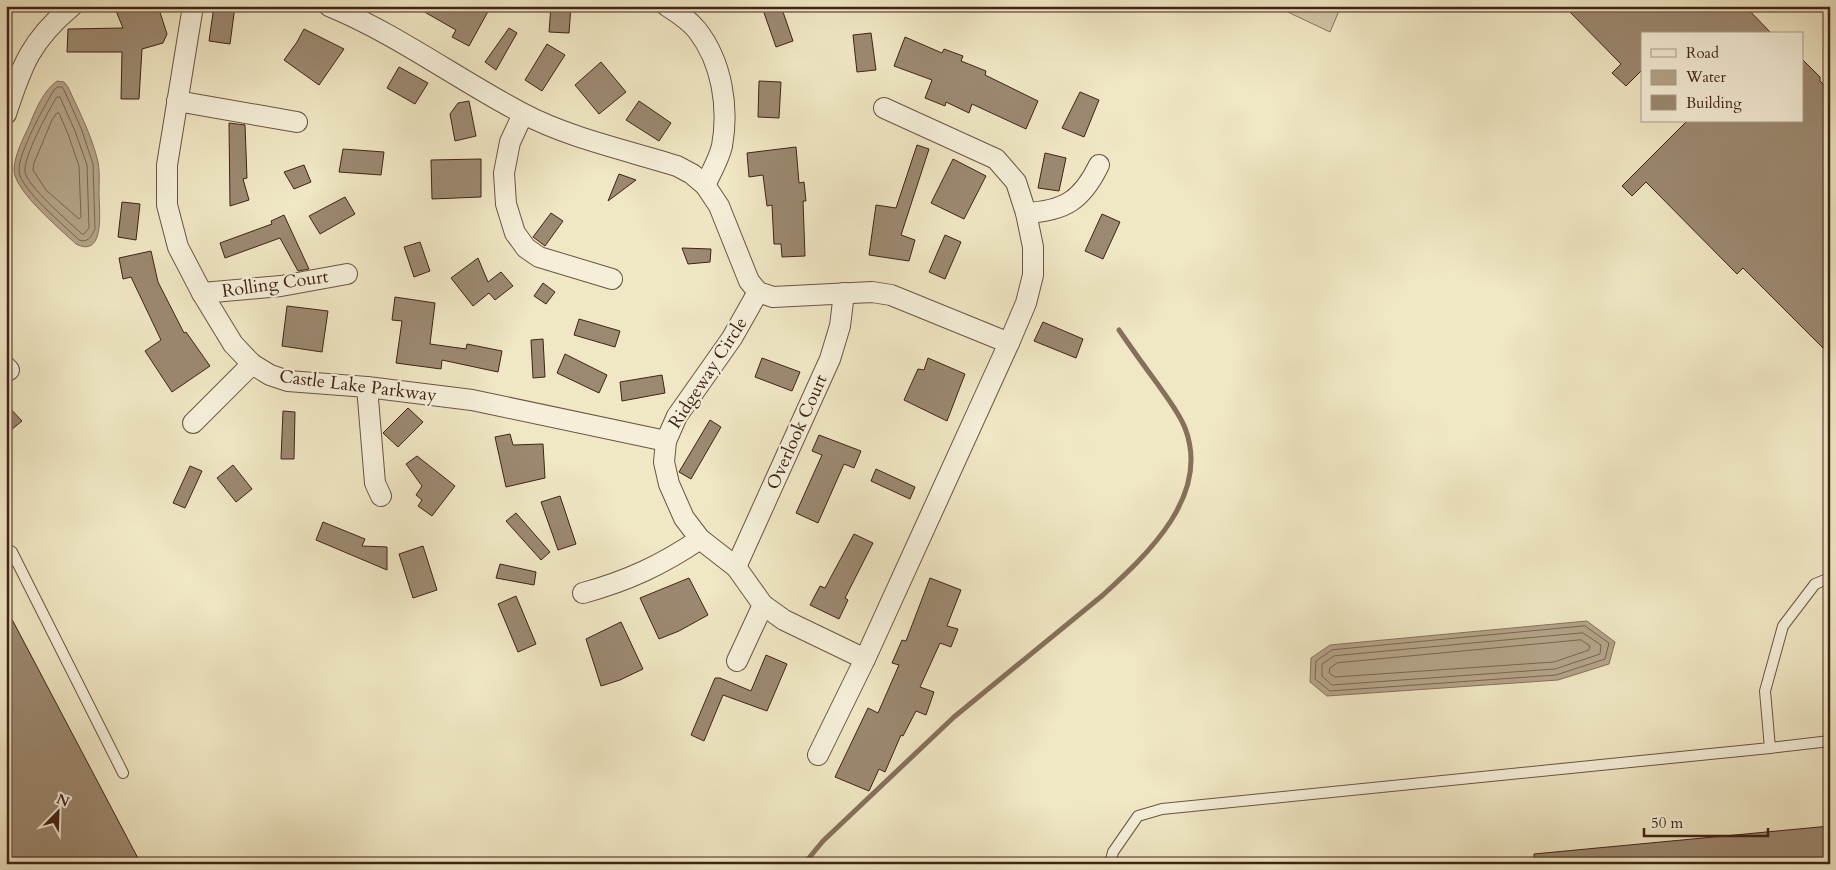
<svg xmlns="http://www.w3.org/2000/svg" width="1836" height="870" font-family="Cardo,serif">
  <rect width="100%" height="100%" fill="#f0e7c4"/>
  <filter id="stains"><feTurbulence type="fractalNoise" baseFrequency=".004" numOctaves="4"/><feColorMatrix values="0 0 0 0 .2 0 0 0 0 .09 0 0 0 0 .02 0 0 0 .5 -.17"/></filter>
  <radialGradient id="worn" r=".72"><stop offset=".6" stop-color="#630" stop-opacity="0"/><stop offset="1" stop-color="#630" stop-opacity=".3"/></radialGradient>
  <path fill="#d2c6a7" stroke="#89745f" d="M1275,6H1341L1330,32Z"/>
  <g fill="#b4a489" stroke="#86705b">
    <path d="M57,81L64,82L68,87C79,111 92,136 98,162C100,172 99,183 99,193C99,208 106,259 76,244C60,229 13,190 14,169C15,154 23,139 29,126C35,111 43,91 57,81Z"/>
    <path d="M1587,621L1615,642L1609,664L1558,680L1327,696L1310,682L1311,658L1330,645Z"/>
  </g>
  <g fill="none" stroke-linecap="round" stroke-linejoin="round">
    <g stroke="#7a6450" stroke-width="1">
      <path d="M58,87H62L64,90L81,128L93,164L95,229C91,237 88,243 79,240C65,226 20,189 19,171C18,153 45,105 54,90Z"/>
      <path d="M60,97L75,131L87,165L89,228L84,234H82C69,222 27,186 25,172C23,157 48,112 56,98Z"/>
      <path d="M59,113L68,134L79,166L81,217L79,219L46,190L33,170L34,163L52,120L56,114Z"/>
      <path d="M1585,626L1609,643L1605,659L1556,675L1330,691L1315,679L1316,661L1332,650Z"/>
      <path d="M1583,633L1601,645L1600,654L1555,669L1332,685L1322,676V664L1334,656Z"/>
      <path d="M1581,640L1590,646L1589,650L1554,662L1335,677L1329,673L1330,668L1337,663Z"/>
    </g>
    <path stroke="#86705b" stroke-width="5" d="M804,864L823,841L954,717L1103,595C1148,554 1211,495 1185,428C1179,413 1168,399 1159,386C1145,367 1132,349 1119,330"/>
  </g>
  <g fill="#9c8971" stroke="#402317">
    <path d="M114,6H158L167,34L163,43L142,49L139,99H121L122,52H67L68,29L123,28Z"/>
    <path d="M214,6H235L230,44L209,41Z"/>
    <path d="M414,6H491L469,46L452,37L456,30Z"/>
    <path d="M551,6H571L569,33L549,32Z"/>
    <path d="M773,6H781L793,41L776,47L763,10Z"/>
    <path d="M1564,6H1745L1772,34H1642V70L1626,86L1612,73L1621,64Z"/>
    <path d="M509,28L517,33L496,70L485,62Z"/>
    <path d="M304,29L344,49L319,85L284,60L297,42Z"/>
    <path d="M871,33L876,70L857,72L853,35Z"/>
    <path d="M905,37L942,53L944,49L963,56L961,61L986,71L985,75L1038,101L1026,129L972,104L969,113L946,102L945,106L925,98L932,80L894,66Z"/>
    <path d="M547,44L565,55L542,91L525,80Z"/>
    <path d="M1802,59L1820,77V81L1830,91V341L1823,348L1743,268L1737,274L1646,182L1632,196L1622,186L1687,121H1802Z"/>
    <path d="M601,62L626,92L599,114L575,85Z"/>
    <path d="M399,67L428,83L415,104L387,88Z"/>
    <path d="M759,81L781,82L779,118L758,117Z"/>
    <path d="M1080,92L1099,100L1084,137L1062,128Z"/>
    <path d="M469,101L476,136L455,141L450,114L458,103Z"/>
    <path d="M639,101L671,123L659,141L626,120Z"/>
    <path d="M229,123L245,125L247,178L243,179L249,200L230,206Z"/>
    <path d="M917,145L929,149L901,235L915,240L909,261L869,255L876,205L896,208Z"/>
    <path d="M796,147L799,183L804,182L806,201H803L805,256L782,257L781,244H774L772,205L767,206L763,175L749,177L747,153Z"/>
    <path d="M343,149L384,152L381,175L339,172Z"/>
    <path d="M1045,153L1066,158L1059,191L1038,188Z"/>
    <path d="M481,159V197L432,199L431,160Z"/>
    <path d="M953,159L986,176L964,219L931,203Z"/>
    <path d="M304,165L311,182L294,189L284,172Z"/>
    <path d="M619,174L636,180L608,201Z"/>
    <path d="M345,197L355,214L320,234L309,216Z"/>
    <path d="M122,202L140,204L136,240L118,237Z"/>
    <path d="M551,213L563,221L545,246L533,237Z"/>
    <path d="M1102,214L1120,222L1103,259L1085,251Z"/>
    <path d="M284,215L309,269L298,271L280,238L225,258L220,243L272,224L271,221Z"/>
    <path d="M945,235L961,242L945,279L929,272Z"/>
    <path d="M420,242L430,271L414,277L404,247Z"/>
    <path d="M682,248L711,249L710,262L688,264Z"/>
    <path d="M151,251L158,282L184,333L186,332L210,366L172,392L145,351L161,340L131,277L123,279L119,258Z"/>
    <path d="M478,258L488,282L501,272L513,286L495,300L489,293L473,306L451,278Z"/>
    <path d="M543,283L555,292L546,304L534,296Z"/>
    <path d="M395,297L435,303L430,344L466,349L467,344L502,351L498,372L442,360L441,369L396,363L402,321L392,320Z"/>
    <path d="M287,306L328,311L322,352L282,346Z"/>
    <path d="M579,319L620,331L615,347L574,335Z"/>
    <path d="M1043,322L1083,339L1076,358L1034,341Z"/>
    <path d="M543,339L545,377L533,378L531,340Z"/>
    <path d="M565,354L607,375L599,393L557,373Z"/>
    <path d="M762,358L800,372L792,391L755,377Z"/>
    <path d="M928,358L965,374L947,421L904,400L918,369L924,370Z"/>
    <path d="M662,375L665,393L622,401L620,382Z"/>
    <path d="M6,404L22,421L6,434Z"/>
    <path d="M408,408L423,422L398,447L383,433Z"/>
    <path d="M283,411L295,412L294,459H281Z"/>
    <path d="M710,420L721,427L691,479L679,472Z"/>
    <path d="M510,434L513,445L543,444L545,478L506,487L495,437Z"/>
    <path d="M819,435L861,451L854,468L844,464L818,523L796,513L822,455L812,451Z"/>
    <path d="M417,456L455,486L432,516L418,506L422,500L416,495L422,486L406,464Z"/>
    <path d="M233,465L252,489L236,502L217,478Z"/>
    <path d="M190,466L202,471L185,508L173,503Z"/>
    <path d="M876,469L915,487L910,499L871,481Z"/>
    <path d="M560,496L576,544L558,550L541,502Z"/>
    <path d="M516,513L550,552L541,560L506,521Z"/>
    <path d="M323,522L365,539L362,546L387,547V570L316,540Z"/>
    <path d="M854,534L873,543L845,598L848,600L839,619L810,605L820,586L825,588Z"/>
    <path d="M423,546L437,590L413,598L399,554Z"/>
    <path d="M500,564L536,572L534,585L496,578Z"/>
    <path d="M689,578L708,615L679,631L659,639L640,598Z"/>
    <path d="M930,578L961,590L947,626L958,629L951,647L940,643L920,687L934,692L926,715L916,711L903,736L901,735L885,772L879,769L869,791L835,777L868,708L878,713L899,665L892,663L902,640L906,641Z"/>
    <path d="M516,596L536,644L518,652L498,604Z"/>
    <path d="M6,608L141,864H6Z"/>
    <path d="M621,622L643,669L620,680L601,686L586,639Z"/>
    <path d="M766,655L787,664L767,711L723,695L704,741L691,735L715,678H720L751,691Z"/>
    <path d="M1830,826V864H1534V854Z"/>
  </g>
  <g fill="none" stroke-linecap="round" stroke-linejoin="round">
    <g stroke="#6c5442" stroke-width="12">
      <g id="lane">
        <path d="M6,548L12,552L123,773"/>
        <path d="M1770,748L1830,741"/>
        <path d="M1110,864L1113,852L1138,816L1162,809L1770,748L1765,691L1783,626L1815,584L1830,578"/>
      </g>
    </g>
    <g stroke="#6c5442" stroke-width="22">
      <g id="street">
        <path d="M193,6L167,165V205L178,247L202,293L233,344L252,364L270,375L288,381L367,387L472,400L666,441"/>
        <path d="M329,6C397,34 457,79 522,113C569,138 626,150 677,166L692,174L705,185L719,206L749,281L758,292L773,297L872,292L891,295L1009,343"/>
        <path d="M667,6C678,13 689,20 697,30C722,62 729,107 722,146C719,159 711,173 705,185"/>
        <path d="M177,101L297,122"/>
        <path d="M6,114C22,65 31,40 72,6"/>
        <path d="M523,114L510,142L504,173L506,204L515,233L526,248L539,257L612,279"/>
        <path d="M1026,213C1065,211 1082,200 1099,165"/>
        <path d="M758,292L732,338L677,416L666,441L664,462L669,484L684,518L700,539L736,567L763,605L784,620L865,659"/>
        <path d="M202,293L281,286L347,274"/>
        <path d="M6,367L9,370"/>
        <path d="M367,387L375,483L381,496"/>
        <path d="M193,423L252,364"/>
        <path d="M736,567L830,359L840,326L844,293"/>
        <path d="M583,593C627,581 662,565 700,539"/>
        <path d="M737,661L763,605"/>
        <path d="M818,755L865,659L1009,343L1026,303L1033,275V247L1026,213L1016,182L996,159L884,108"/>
      </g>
    </g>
    <use href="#lane" stroke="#f5efd9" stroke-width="10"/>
    <use href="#street" stroke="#f5efd9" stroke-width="20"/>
  </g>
  <g text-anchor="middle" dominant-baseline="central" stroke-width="4.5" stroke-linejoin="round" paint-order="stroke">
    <g font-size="18" fill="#402317" stroke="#f5efd9">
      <text transform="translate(275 284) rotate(-8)">Rolling Court</text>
      <text transform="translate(708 373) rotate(-57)">Ridgeway Circle</text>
      <text transform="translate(358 386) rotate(7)">Castle Lake Parkway</text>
      <text transform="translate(797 432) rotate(-66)">Overlook Court</text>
    </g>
  </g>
  <rect width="1836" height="870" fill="none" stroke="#f0e7c4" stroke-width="25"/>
  <rect x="8" y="8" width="1821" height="855" fill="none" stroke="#402317" stroke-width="2.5"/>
  <rect x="12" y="12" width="1811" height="845" fill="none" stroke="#402317"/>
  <rect x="1641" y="32" width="162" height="90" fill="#f5efd9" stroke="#ad9d8b"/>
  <rect x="1651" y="49" width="25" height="8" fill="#f5efd9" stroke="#ad9d8b"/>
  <text x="1686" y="58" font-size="15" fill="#402317">Road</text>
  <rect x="1651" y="70" width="25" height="15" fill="#b4a489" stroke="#ad9d8b"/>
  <text x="1686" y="82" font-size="15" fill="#402317">Water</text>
  <rect x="1651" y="95" width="25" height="15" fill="#9c8971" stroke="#ad9d8b"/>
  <text x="1686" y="108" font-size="15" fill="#402317">Building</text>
  <g transform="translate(58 812) rotate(23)" stroke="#f5efd9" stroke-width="4" paint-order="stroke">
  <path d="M0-4L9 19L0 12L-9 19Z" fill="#402317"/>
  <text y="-8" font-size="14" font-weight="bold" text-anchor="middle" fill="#402317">N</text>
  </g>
  <path d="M1644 828v8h124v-8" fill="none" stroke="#402317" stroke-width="2.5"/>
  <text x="1651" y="828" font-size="15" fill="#402317" stroke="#f5efd9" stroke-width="4" paint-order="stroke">50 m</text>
  <rect width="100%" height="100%" filter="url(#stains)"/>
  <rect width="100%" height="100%" fill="url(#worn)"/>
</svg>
